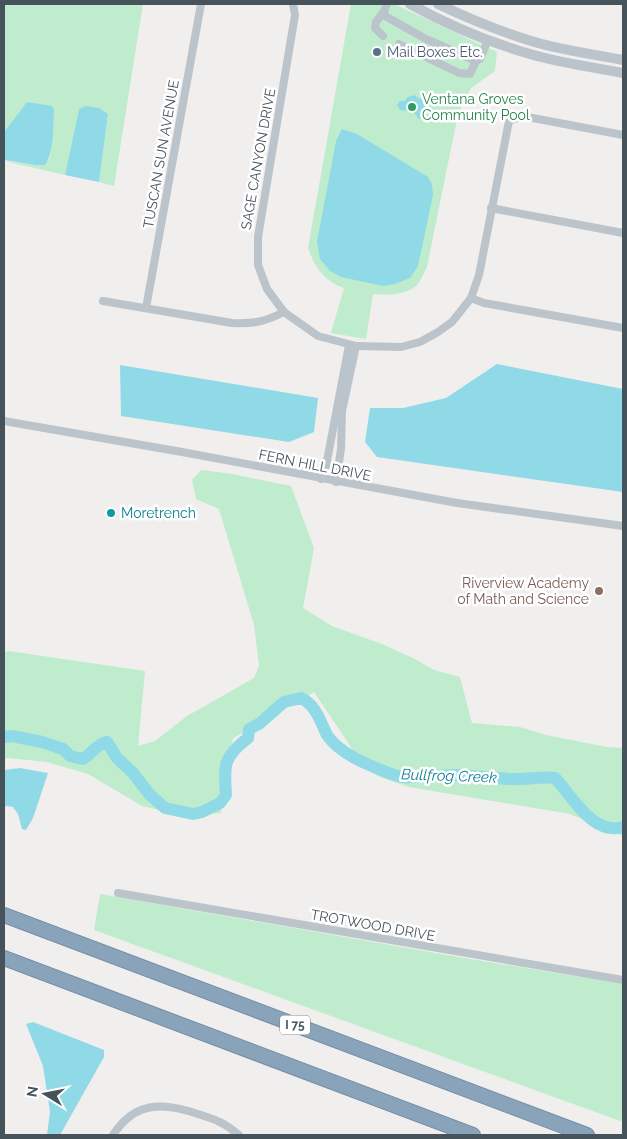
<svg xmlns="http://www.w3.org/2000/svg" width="627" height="1139" font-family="Raleway,sans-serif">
  <rect width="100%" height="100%" fill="#f1eeee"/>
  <g fill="#bfeccd">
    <path d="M4,4H143L114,186L99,182L108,114L79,109L65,175L4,161L35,165L50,158L53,140L54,110L27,102L4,132Z"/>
    <path d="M351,4H394L497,52L495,71L471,88L458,114L427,267C424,272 421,280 417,285C405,296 387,295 373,294L366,339L331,333L344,288C324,281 315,268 308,248Z"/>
    <path d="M201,470L232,474L291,486L314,548L303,608L332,626L382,644L415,659L434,670L460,677L472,723L520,727L546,735L607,747L623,748V836L570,814L409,787L377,776L353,750L314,692L233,738L221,813L200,815L178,814L142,806L88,774L47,762L8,758L4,759V652L9,651L145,671L138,746L155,741L187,716L254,678L259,665L254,625L219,509L196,499L192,480Z"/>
    <path d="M100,894L447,955L623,984V1122L94,930Z"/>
  </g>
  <g fill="#8fdae6">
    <path d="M426,94H431L435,97L433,104L426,106L424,108L425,117L419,119L413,111L400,110L397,105L400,101H405L408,97L414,95L420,99Z"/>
    <path d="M27,102L52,106L54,110C53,128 55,150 45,165H35L4,160V132Z"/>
    <path d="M86,106L99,108L108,114L99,182L65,175L79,109Z"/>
    <path d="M342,129L357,134L428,177L432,184L433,195L418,266L410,278L395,284L383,286L341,277L330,271L320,259L317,242L336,141Z"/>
    <path d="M497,364L623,389V492L377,457L365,442L370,408H403L446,398Z"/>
    <path d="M120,365L318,398L314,432L289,442L121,416Z"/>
    <path d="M20,768L48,773L33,818L26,830L22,829L18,814L13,807L6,806L4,807V770Z"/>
    <path d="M33,1022L104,1050V1057L60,1135H47L50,1112L43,1066L26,1024Z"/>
  </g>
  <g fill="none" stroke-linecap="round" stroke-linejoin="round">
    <path stroke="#8fdae6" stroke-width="12" d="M4,737L12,736L42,742L63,749L70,756L83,759C91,754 97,744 107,742L117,758L133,773L150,795L165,808L193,814L202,812L220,803L226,795C224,765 223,757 248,738L249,729L259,724L284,702L301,698C316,705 320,721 327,735C333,744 344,752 353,757C361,762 394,776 402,777C421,778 440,775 459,775C477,776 495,779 513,779C527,780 541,776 555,778C573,797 593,836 623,827"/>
    <g stroke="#748fa6" stroke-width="16">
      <g id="motorway">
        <path d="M4,915L587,1135"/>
        <path d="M4,958L473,1135"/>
      </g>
    </g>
    <g stroke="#bbc4ca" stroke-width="8">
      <path d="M293,4L295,15L258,237V265L267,289L284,312L318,336L356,346L401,347L420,342L438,332L452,322L471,298L479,275L509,121L522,116L623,135"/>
      <path d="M387,4L384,11L385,16L426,39L476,61L480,59L488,40"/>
      <path d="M383,36L375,28L376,22L384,11"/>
      <path d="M399,44L459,73L470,74L476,61"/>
      <path d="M491,208L623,233"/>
      <path d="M471,298L484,303L623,328"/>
      <path d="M103,301L232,323C254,324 264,322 284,312"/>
      <path d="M146,308L201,4"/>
      <path d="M4,421L182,452L457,503L623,526"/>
      <path d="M321,479L326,466L349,345"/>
      <path d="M336,482L341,449L342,411L356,346"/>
      <path d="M118,893L623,980"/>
      <path d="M113,1135C135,1101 163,1102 198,1114C217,1120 223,1122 239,1135"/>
    </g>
    <g stroke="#bbc4ca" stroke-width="10">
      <path d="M410,4C448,25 488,42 530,54C560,63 592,67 623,73"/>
      <path d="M438,4C467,18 497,30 528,40C559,50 592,54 623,60"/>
    </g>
    <use href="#motorway" stroke="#89a4ba" stroke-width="14"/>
  </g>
  <circle fill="#5c6f8a" stroke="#fff" stroke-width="2" cx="377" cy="52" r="5"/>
  <circle fill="#2e9e5b" stroke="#fff" stroke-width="2" cx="412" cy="107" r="5"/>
  <circle fill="#0f9aa8" stroke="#fff" stroke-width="2" cx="111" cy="513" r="5"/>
  <circle fill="#8d6e63" stroke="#fff" stroke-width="2" cx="599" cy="591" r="5"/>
  <g text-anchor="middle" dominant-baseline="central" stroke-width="5" stroke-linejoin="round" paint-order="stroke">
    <rect fill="#fff" stroke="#7e878c" stroke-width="1" x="280" y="1015.5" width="30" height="19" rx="4"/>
    <g font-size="12" font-weight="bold" fill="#47535b">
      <text x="295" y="1025">I 75</text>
    </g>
    <g font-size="14" fill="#4e5e75" stroke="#fff" text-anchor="start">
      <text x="387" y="52">Mail Boxes Etc.</text>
    </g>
    <g font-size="14" fill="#27864d" stroke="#fff" text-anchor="start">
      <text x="422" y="99">Ventana Groves<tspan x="422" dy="16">Community Pool</tspan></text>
    </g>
    <g font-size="14" fill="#47535b" stroke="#fff">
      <text transform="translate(161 154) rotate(-80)">TUSCAN SUN AVENUE</text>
      <text transform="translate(258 159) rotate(-80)">SAGE CANYON DRIVE</text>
      <text transform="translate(315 465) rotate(11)">FERN HILL DRIVE</text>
      <text transform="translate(373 925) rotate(10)">TROTWOOD DRIVE</text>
    </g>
    <g font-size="14" fill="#0d838f" stroke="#fff" text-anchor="start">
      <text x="121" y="513">Moretrench</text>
    </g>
    <g font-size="14" fill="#785e54" stroke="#fff" text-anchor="end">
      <text x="589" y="583">Riverview Academy<tspan x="589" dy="16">of Math and Science</tspan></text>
    </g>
    <g font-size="15" font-style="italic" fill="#158192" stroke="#fff">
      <text transform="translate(449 776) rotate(2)">Bullfrog Creek</text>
    </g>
  </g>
  <rect width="627" height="1139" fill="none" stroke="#47535b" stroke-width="10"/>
  <g transform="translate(45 1094) rotate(280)" stroke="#ffffff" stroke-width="4" paint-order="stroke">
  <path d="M0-4L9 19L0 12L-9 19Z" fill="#47535b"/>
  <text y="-8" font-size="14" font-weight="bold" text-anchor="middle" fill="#47535b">N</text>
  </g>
</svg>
